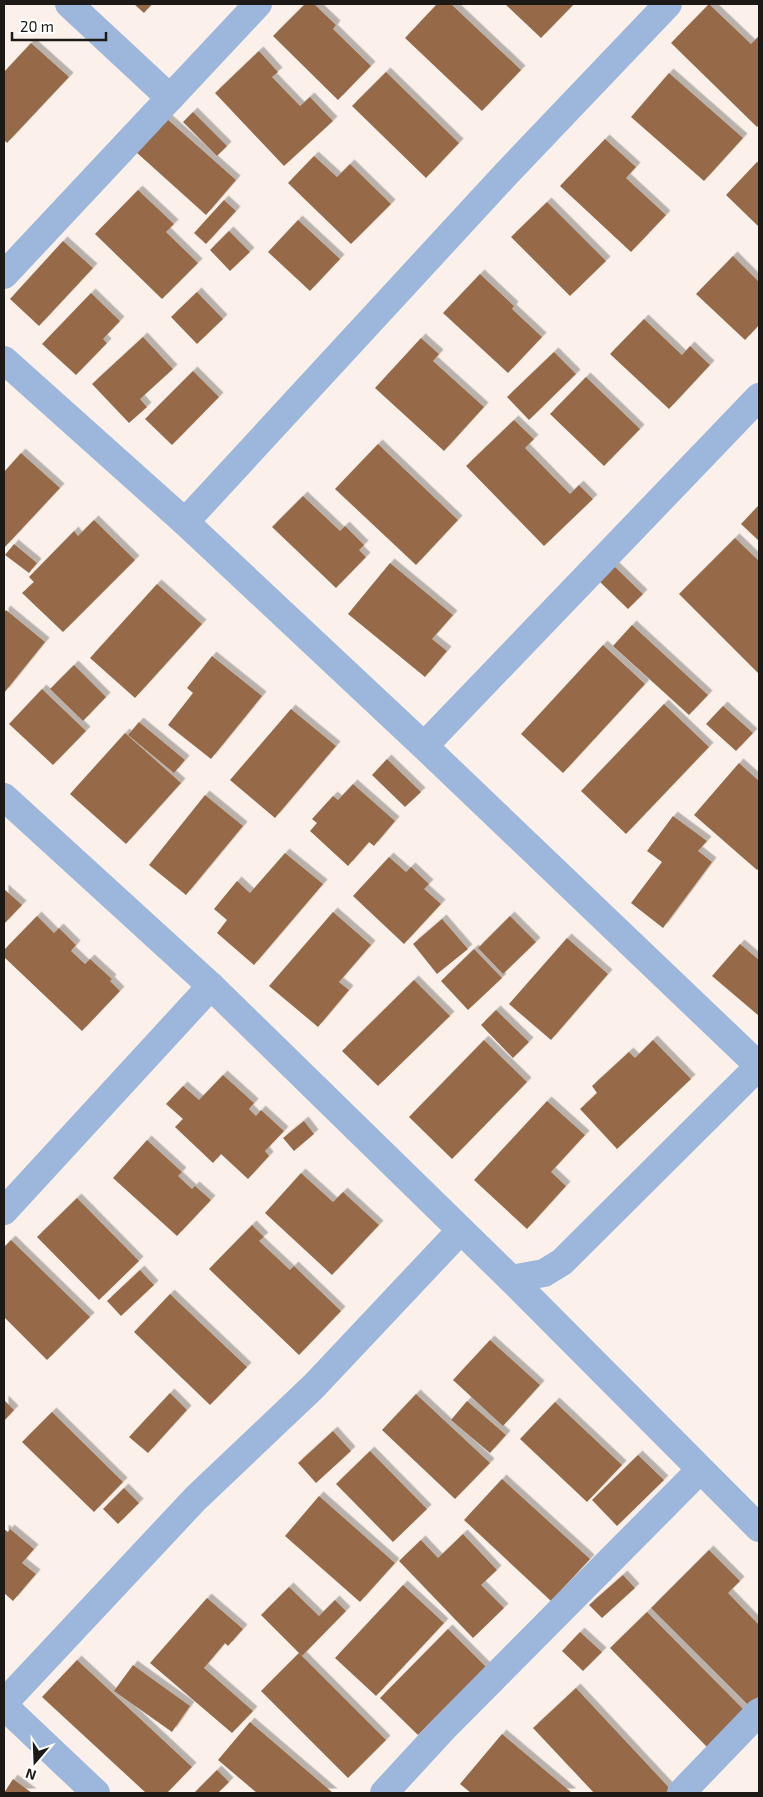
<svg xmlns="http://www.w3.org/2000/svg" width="763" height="1797" font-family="'Exo 2',sans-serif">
  <defs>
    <filter id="shadow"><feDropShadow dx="4.5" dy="-4.5" stdDeviation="0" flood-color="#0004"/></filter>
  </defs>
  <rect width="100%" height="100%" fill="#fbf1ea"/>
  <g fill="#966b48" filter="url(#shadow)">
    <path d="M134,4H152L144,13Z"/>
    <path d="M305,4H314L336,25L333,29L371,66L338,100L273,36Z"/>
    <path d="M437,4H451L521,70L482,111L405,38Z"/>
    <path d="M505,4H574L541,38Z"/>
    <path d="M709,4L751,44L759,36V125L757,127L671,43Z"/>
    <path d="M31,43L69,77L7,143L4,140V72Z"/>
    <path d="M259,51L278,72L272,77L300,106L310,97L333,121L284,166L215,93Z"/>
    <path d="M386,72L459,143L426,178L352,106Z"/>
    <path d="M669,73L743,138L704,181L631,117Z"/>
    <path d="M193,112L227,146L217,156L183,122Z"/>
    <path d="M166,118L236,180L206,215L136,152Z"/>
    <path d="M605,139L636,167L626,178L666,215L631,252L560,186Z"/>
    <path d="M314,156L337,177L350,164L391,204L351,244L288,183Z"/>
    <path d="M757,162L759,164V227L726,195Z"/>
    <path d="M138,190L174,224L166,232L198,263L162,299L95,234Z"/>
    <path d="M224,200L236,211L206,244L194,233Z"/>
    <path d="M547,202L606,261L570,296L511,237Z"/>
    <path d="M298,220L340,259L310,291L268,252Z"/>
    <path d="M229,231L250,252L230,271L210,250Z"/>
    <path d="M63,241L93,268L39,326L10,299Z"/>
    <path d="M733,256L759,282V325L745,340L696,294Z"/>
    <path d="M480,274L514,306L512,309L542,337L508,373L443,313Z"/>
    <path d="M197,292L223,319L197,344L171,317Z"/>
    <path d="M91,293L120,321L103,339L107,343L76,375L42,344Z"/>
    <path d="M644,319L682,355L690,346L710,365L669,409L610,354Z"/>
    <path d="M143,337L173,369L140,399L147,407L129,423L92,384Z"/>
    <path d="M421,338L439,354L433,361L484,407L444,451L375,388Z"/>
    <path d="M554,352L576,374L529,420L507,397Z"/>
    <path d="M193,371L219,397L172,445L145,419Z"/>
    <path d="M586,377L640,429L604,466L550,414Z"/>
    <path d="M514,420L534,439L525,448L570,494L579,485L593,499L544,546L466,466Z"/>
    <path d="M378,444L458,520L416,565L335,489Z"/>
    <path d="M21,453L60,488L4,548V472Z"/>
    <path d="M303,496L340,531L345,526L364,545L359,550L366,557L336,588L272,527Z"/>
    <path d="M759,505V541L741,524Z"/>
    <path d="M94,520L135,560L63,632L22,593L34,582L29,577L74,531L78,536Z"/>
    <path d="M735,538L759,561V674L679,594Z"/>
    <path d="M14,544L37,563L29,573L5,555Z"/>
    <path d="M390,563L453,615L432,639L447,651L425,677L348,614Z"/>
    <path d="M614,566L643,594L628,609L599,581Z"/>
    <path d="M157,584L202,624L135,698L90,658Z"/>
    <path d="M6,610L45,642L4,693V613Z"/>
    <path d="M632,625L708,695L689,715L613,646Z"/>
    <path d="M603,645L645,684L563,773L521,734Z"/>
    <path d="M212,656L262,696L211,759L168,725L193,693L187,688Z"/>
    <path d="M74,665L106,697L83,721L50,689Z"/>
    <path d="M42,689L86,731L53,765L9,724Z"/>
    <path d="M664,704L709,747L626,834L581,791Z"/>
    <path d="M723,706L753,733L736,751L706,724Z"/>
    <path d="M291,709L336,746L275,818L230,780Z"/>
    <path d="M139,722L185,760L174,773L128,735Z"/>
    <path d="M125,733L181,783L126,844L70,794Z"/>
    <path d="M387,759L421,792L405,807L372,775Z"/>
    <path d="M739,763L759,781V868L757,870L694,815Z"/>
    <path d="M353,784L395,821L374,846L369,842L348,866L310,831L317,823L312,819L333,796L338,800Z"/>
    <path d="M205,795L243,826L186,895L149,865Z"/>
    <path d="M673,816L707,841L698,851L712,862L663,928L631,903L662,862L647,851Z"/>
    <path d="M285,853L323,884L254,965L217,933L227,920L214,909L237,881L250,893Z"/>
    <path d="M389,857L406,872L411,867L429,884L424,889L441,904L404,944L353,896Z"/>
    <path d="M4,889L22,905L4,924Z"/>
    <path d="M333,912L371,945L339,982L349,990L318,1027L269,986Z"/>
    <path d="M37,916L54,933L59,928L76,945L71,951L85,964L90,959L112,979L110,981L120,991L82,1031L4,957V950Z"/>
    <path d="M510,916L536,942L503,974L478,948Z"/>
    <path d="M442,919L468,949L437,974L413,944Z"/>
    <path d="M567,938L608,974L551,1040L509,1004Z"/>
    <path d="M740,944L759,960V1016L712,976Z"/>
    <path d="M474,949L502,978L468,1010L441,981Z"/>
    <path d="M414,980L450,1016L378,1086L342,1051Z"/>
    <path d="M496,1010L529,1042L513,1058L481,1025Z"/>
    <path d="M484,1040L527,1082L452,1159L409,1117Z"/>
    <path d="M653,1040L691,1079L617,1149L580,1109L597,1093L592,1086L629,1052L635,1058Z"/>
    <path d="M223,1075L254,1103L249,1109L256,1116L261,1110L284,1131L265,1151L269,1156L248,1179L221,1154L213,1163L175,1127L183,1119L166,1104L183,1086L199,1100Z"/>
    <path d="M547,1101L585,1135L551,1172L566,1186L527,1229L474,1180Z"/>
    <path d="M304,1121L314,1134L294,1151L283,1138Z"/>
    <path d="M147,1140L182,1172L178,1176L192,1189L195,1186L211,1200L177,1236L113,1178Z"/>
    <path d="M301,1173L333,1202L343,1192L379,1225L332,1275L265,1213Z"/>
    <path d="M77,1198L139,1261L99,1300L37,1237Z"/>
    <path d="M252,1225L264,1237L259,1241L290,1270L294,1266L341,1311L299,1355L209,1269Z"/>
    <path d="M11,1240L90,1317L47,1360L4,1317V1247Z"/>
    <path d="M140,1270L154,1285L121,1316L107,1301Z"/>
    <path d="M170,1294L247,1367L210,1405L134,1332Z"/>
    <path d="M490,1340L540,1385L503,1426L453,1380Z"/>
    <path d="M170,1393L187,1410L148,1453L129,1437Z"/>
    <path d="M416,1394L490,1463L455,1499L382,1430Z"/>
    <path d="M4,1400L14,1410L4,1421Z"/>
    <path d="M467,1401L506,1435L490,1453L451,1420Z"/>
    <path d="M555,1402L622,1465L587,1502L520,1439Z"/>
    <path d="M52,1412L123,1482L94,1512L22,1442Z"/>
    <path d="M333,1431L351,1451L316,1483L298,1463Z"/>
    <path d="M370,1451L427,1509L393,1542L336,1484Z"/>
    <path d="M638,1455L664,1480L617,1526L592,1500Z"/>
    <path d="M502,1479L590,1559L551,1601L464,1520Z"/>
    <path d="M124,1488L139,1503L118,1524L103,1509Z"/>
    <path d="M319,1496L395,1563L360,1602L285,1536Z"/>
    <path d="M4,1529L8,1532L10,1529L34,1549L22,1563L36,1574L13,1601L4,1593Z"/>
    <path d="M463,1534L497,1570L481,1585L504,1608L473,1638L399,1561L421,1540L438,1558Z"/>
    <path d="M709,1550L740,1581L728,1593L759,1625V1696L749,1706L651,1608Z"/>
    <path d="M623,1575L635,1588L602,1618L589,1605Z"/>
    <path d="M403,1585L444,1623L376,1696L335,1658Z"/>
    <path d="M289,1587L319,1616L335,1600L346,1611L302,1656L261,1615Z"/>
    <path d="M207,1598L243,1629L228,1646L225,1643L204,1668L253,1711L232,1733L150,1663Z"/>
    <path d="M647,1612L744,1710L707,1747L610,1648Z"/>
    <path d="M448,1629L486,1667L418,1735L380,1698Z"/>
    <path d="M580,1632L602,1652L583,1671L562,1651Z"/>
    <path d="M299,1653L386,1740L348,1778L261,1691Z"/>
    <path d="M77,1660L192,1767L167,1793H146L42,1697Z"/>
    <path d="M133,1665L190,1706L172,1732L114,1691Z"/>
    <path d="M576,1688L674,1793H594L533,1728Z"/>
    <path d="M250,1722L333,1793H257L218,1760Z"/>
    <path d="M502,1734L572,1793H471L460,1784Z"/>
    <path d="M217,1770L229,1782L218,1793H194Z"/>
    <path d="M13,1779L32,1793H4Z"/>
  </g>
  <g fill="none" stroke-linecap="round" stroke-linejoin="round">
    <g stroke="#9cb7db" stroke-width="28">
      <path d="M69,4L170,98"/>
      <path d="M4,275L258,4"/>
      <path d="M4,360L185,522L424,746L759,1066"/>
      <path d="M185,522L506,174L668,4"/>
      <path d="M424,746L759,397"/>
      <path d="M4,797L211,986L511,1279L759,1528"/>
      <path d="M4,1211L211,986"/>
      <path d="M511,1279L544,1273L562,1262L759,1066"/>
      <path d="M4,1703L195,1499L314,1386L460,1231"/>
      <path d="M4,1706L96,1793"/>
      <path d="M384,1793L442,1730L700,1470"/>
      <path d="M681,1793L759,1712"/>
    </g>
  </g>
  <rect width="763" height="1797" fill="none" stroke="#1c1916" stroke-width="10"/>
  <g transform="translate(35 1762) rotate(199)" stroke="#ffffff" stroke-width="4" paint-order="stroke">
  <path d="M0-4L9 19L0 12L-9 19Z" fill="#1c1916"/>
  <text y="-8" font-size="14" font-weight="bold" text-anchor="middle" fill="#1c1916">N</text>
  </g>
  <path d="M12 32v8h94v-8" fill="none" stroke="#1c1916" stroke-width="2.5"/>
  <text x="20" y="32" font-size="15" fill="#1c1916" stroke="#ffffff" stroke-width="4" paint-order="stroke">20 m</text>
</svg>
